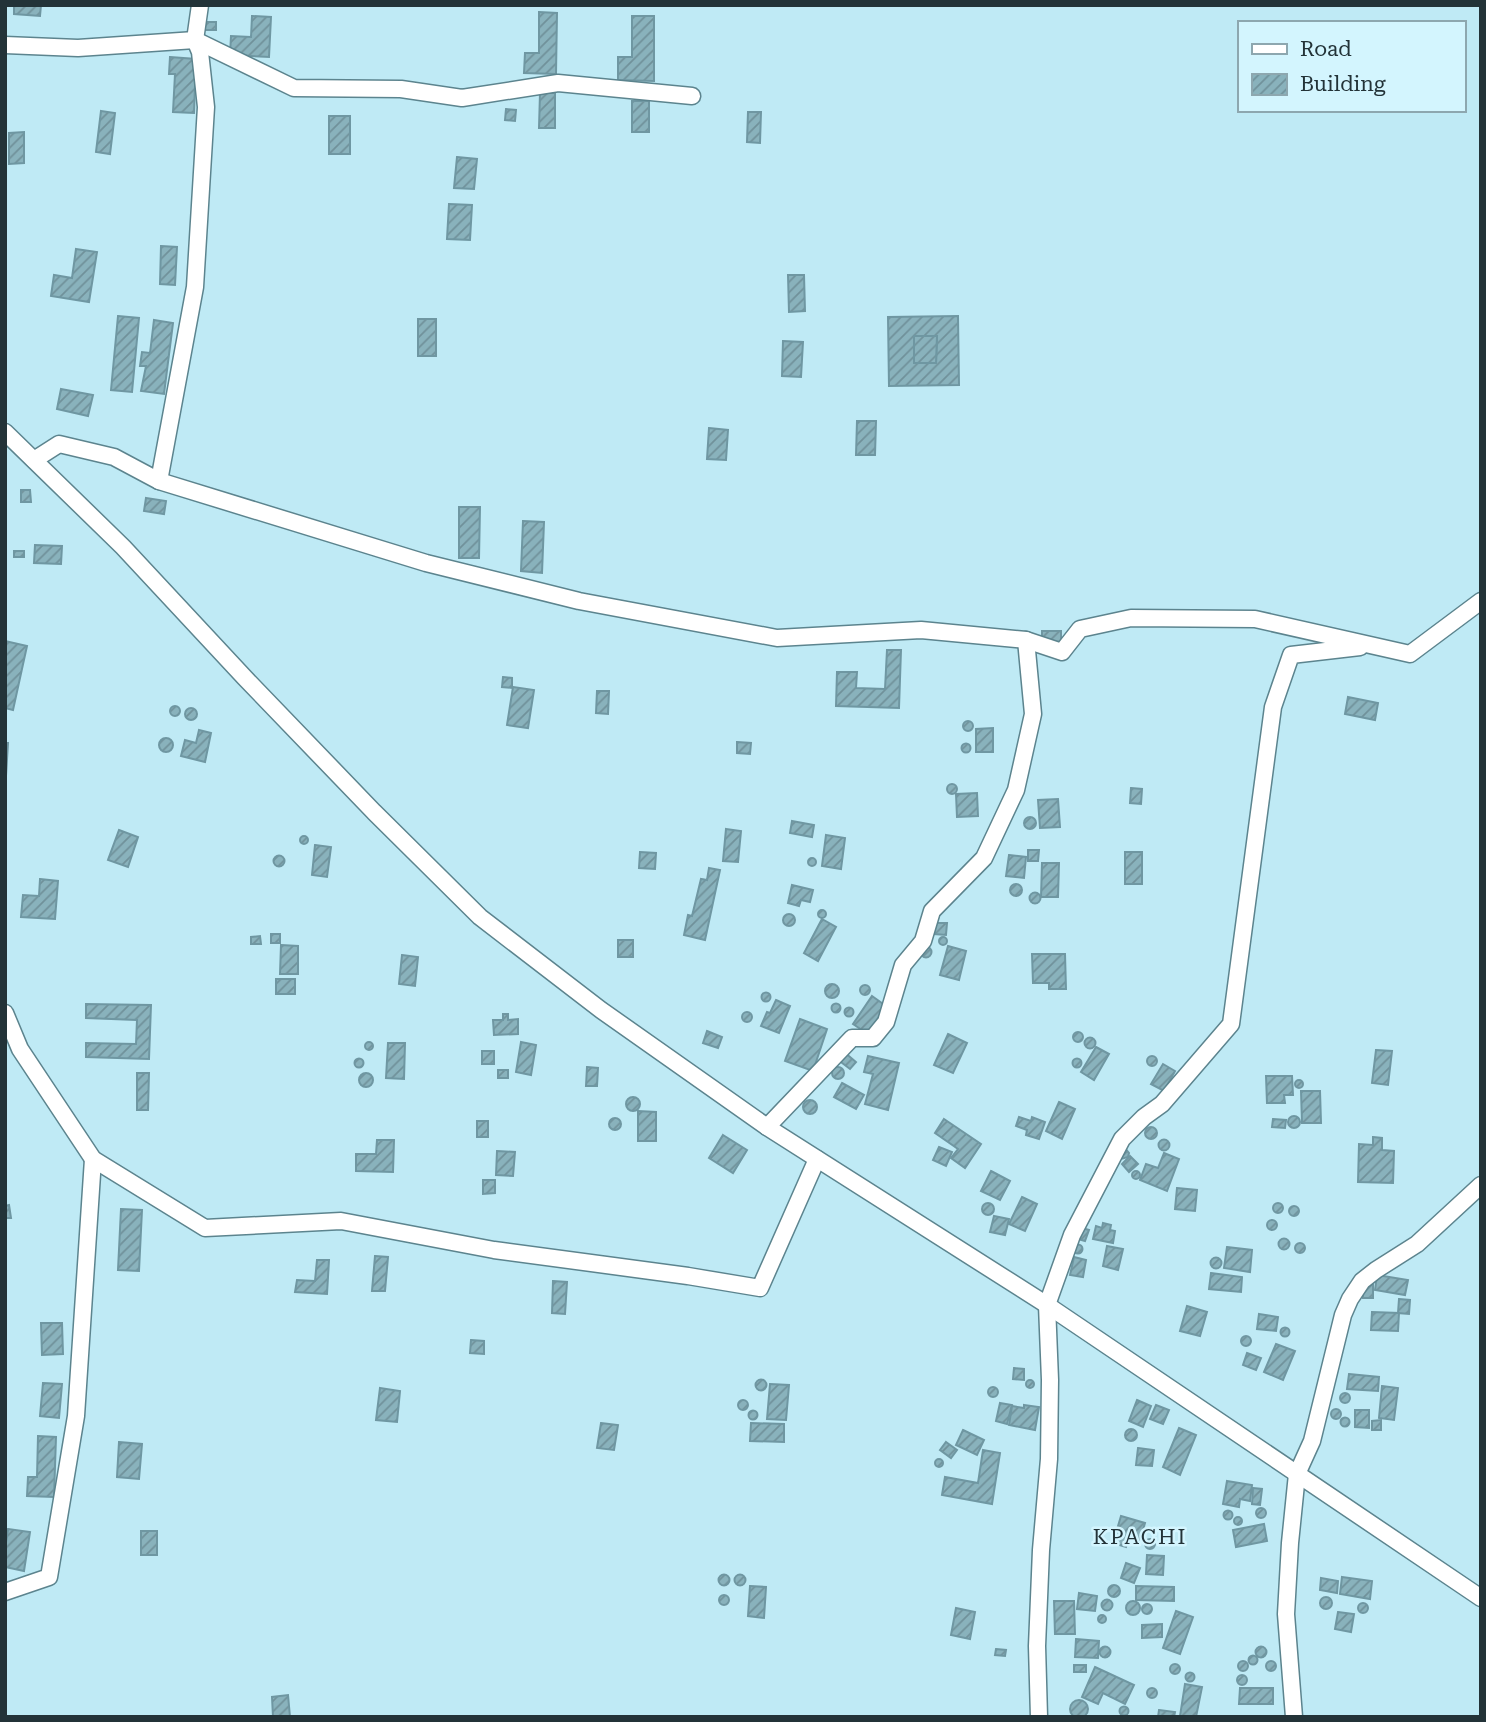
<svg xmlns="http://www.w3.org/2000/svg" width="1486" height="1722" font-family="'Roboto Serif',serif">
  <defs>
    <pattern id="building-hatch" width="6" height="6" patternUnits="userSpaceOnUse" patternTransform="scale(1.75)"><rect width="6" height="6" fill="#89b2bc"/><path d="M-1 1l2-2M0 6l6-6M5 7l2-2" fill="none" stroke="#70919a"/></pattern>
  </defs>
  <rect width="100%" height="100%" fill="#bfeaf5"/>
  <g fill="url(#building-hatch)" stroke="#6f97a2" stroke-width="2" fill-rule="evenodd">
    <path d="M14,5H41L40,16L14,14Z"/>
    <path d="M539,12L557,13L556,74L524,73L525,53H539Z"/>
    <path d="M252,16L271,17L269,57L230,55L231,36L251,37Z"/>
    <path d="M632,16H654V81L618,80V57H632Z"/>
    <rect x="203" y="22" width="13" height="8"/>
    <path d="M170,57L196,59L194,113L173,112L175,74H169Z"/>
    <path d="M540,93H555V128H539Z"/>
    <rect x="632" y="101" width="17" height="31"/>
    <path d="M506,109L516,110L515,121L505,120Z"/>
    <path d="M101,111L115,113L110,154L96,152Z"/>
    <path d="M748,112H761L760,143L747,142Z"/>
    <rect x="329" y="116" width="21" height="38"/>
    <path d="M24,132V163L9,164V133Z"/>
    <path d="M457,157L477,159L474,189L454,188Z"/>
    <path d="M449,204L472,205L470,240L447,239Z"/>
    <path d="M161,246L177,247L175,285L160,284Z"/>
    <path d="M76,249L97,252L89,302L51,296L54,275L72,278Z"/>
    <path d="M788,275H804L805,311L789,312Z"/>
    <path d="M118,316L139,318L132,392L111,390Z"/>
    <path d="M958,316L959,385L889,386L888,317ZM914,336H937L936,363H914Z"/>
    <rect x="418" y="319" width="18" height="37"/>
    <path d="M154,320L173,323L164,394L141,391L146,366H140L142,352L150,353Z"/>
    <path d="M914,336H937L936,363H914Z"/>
    <path d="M783,341L803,342L801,377L782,376Z"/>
    <path d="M61,389L93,395L88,416L57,409Z"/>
    <path d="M857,421H876L875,455H856Z"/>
    <path d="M709,428L728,430L726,460L707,459Z"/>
    <path d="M21,490H30L31,502H21Z"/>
    <path d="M146,498L166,501L164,514L144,511Z"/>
    <path d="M459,507H480L479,558H459Z"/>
    <path d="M523,521L544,522L542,573L521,571Z"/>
    <path d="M35,545L62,546L61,564L34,563Z"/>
    <rect x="14" y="551" width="10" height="6"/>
    <rect x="1042" y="631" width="19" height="13"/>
    <path d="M5,641L27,646L13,710L5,708Z"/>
    <path d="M887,650H901L899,708L836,706L837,672H857L856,688L885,689Z"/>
    <path d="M503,677L512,678V688L502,687Z"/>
    <path d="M513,687L534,690L528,728L507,725Z"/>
    <path d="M597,691H609L608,714L596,713Z"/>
    <path d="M1348,697L1378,703L1375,720L1345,714Z"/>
    <circle cx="175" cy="711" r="5"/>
    <circle cx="191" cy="714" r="6"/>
    <circle cx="968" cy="726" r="5"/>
    <path d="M993,728V752H976V729Z"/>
    <path d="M199,730L211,733L205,762L181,756L185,740L196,743Z"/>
    <circle cx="166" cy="745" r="7"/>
    <path d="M737,742L751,743L750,754L737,753Z"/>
    <path d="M5,743H8L6,776H5Z"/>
    <circle cx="966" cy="748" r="4.5"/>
    <circle cx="952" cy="789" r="5"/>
    <path d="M1131,788L1142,789L1141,804L1130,803Z"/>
    <path d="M977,793L978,816L957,817L956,794Z"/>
    <path d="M1058,799L1060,827L1040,828L1038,800Z"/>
    <circle cx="1030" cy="823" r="6"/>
    <path d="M792,821L814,825L812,837L790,833Z"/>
    <path d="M726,829L741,831L738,862L723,861Z"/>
    <path d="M119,830L138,837L128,867L108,860Z"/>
    <path d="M826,835L845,838L841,869L822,866Z"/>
    <circle cx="304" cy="840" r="4"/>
    <path d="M315,845L331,847L327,877L312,875Z"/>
    <path d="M1028,850H1039L1038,861H1028Z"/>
    <path d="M640,852L656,853L655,869L639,868Z"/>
    <rect x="1125" y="852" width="17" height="32"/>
    <path d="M1009,855L1026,857L1024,878L1006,876Z"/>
    <circle cx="279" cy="861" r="5.5"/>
    <circle cx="812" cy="862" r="4"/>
    <path d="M1042,863H1059L1058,897H1041Z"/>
    <path d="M709,868L720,870L705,940L684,935L688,915L692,916L701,879L707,880Z"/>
    <path d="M40,879L58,881L55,919L21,917L23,895L39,896Z"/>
    <circle cx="1016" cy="890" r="6"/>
    <path d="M792,885L813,890L810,902L801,900L799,906L788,903Z"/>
    <circle cx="1035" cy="898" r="5.5"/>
    <circle cx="822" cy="914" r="4"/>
    <circle cx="789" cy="920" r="6"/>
    <path d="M822,919L836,927L818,961L804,953Z"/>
    <path d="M934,923H947L946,935L934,934Z"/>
    <rect x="271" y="934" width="9" height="9"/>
    <path d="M260,936L261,944H251V937Z"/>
    <circle cx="943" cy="941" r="4"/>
    <rect x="618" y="940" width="15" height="17"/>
    <path d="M281,945L298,946V974H280Z"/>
    <path d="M948,946L966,951L959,980L940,975Z"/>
    <circle cx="926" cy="952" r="5.5"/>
    <path d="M1032,954H1065L1066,989H1049V983H1033Z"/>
    <path d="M402,955L418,957L415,986L399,984Z"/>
    <rect x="276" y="979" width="19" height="15"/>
    <circle cx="832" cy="991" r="7"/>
    <circle cx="865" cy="990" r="5"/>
    <circle cx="766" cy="997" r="4.5"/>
    <path d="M872,996L886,1006L868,1034L853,1024Z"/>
    <path d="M776,1000L790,1006L779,1033L761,1026L767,1012L770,1013Z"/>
    <circle cx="836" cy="1008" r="4.5"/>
    <path d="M86,1004L151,1005L149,1059L86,1057V1043L136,1044L137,1020L86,1018Z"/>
    <circle cx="849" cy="1012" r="4.5"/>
    <circle cx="747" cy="1017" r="5"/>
    <path d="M503,1014H508V1020L518,1019V1034L494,1035L493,1020H503Z"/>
    <path d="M800,1019L827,1029L813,1071L785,1061Z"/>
    <path d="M707,1031L722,1037L718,1048L703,1043Z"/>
    <circle cx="1078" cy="1037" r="5"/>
    <path d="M948,1034L967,1043L953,1073L934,1065Z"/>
    <circle cx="1090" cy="1043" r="5.5"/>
    <circle cx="369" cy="1046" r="4"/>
    <path d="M521,1042L536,1045L531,1075L516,1072Z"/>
    <path d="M388,1043H405L404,1079L386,1078Z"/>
    <path d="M1096,1047L1109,1054L1094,1080L1081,1072Z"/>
    <path d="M1376,1050L1392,1051L1388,1085L1372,1083Z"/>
    <rect x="482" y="1051" width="12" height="13"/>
    <path d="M843,1051L856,1062L850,1069L837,1059Z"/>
    <circle cx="1152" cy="1061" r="5"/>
    <path d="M868,1056L899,1063L888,1110L865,1104L873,1074L864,1072Z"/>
    <circle cx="359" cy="1063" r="4.5"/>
    <circle cx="1077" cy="1063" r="4.5"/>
    <path d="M1163,1064L1175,1071L1164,1091L1151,1084Z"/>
    <path d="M587,1067L598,1068L597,1086H586Z"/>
    <circle cx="838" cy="1073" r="6"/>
    <rect x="498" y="1070" width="10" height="8"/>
    <path d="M137,1073H149L148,1110H137Z"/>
    <circle cx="366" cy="1080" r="7"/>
    <path d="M1266,1076H1292L1293,1095H1284L1285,1103H1267Z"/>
    <circle cx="1299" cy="1084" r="4"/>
    <path d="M842,1083L864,1095L856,1109L834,1097Z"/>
    <path d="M1301,1091H1320L1321,1123H1302Z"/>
    <circle cx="633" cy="1104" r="7"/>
    <circle cx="810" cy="1107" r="7"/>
    <path d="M1059,1102L1075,1109L1062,1139L1046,1131Z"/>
    <path d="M638,1111L656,1112V1141H638Z"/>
    <circle cx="1294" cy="1122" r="6"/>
    <path d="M1019,1117L1031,1121L1032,1117L1045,1122L1039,1139L1026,1135L1027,1130L1016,1126Z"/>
    <circle cx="615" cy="1124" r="6"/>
    <path d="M944,1119L981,1144L965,1168L951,1158L958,1149L935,1133Z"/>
    <path d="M1273,1119L1286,1120L1285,1128L1272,1127Z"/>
    <rect x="477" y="1121" width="11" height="16"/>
    <circle cx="1151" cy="1133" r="6"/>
    <path d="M723,1135L747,1150L733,1173L709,1158Z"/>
    <path d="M1373,1137L1382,1138V1150L1394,1151L1393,1183L1358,1182L1359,1144L1373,1145Z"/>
    <circle cx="1164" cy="1145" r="5.5"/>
    <path d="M377,1140H394L393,1172L356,1171V1154H376Z"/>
    <path d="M939,1147L952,1152L946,1166L933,1160Z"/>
    <path d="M1124,1147L1129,1153L1128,1157L1121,1159L1118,1157Z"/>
    <path d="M497,1151L515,1152L513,1176L496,1175Z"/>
    <path d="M1164,1153L1179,1159L1167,1191L1140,1180L1146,1164L1158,1168Z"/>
    <path d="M1130,1156L1138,1164L1129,1172L1122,1164Z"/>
    <path d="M991,1171L1010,1181L1000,1200L981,1191Z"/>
    <circle cx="1136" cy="1175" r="4"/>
    <path d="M483,1180H495V1193L483,1194Z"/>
    <path d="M1177,1188L1197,1190L1195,1211L1175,1209Z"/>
    <path d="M1022,1197L1037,1204L1025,1231L1009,1224Z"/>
    <circle cx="988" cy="1209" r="6"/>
    <circle cx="1278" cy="1208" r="5"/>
    <path d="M9,1205L11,1218H5V1206Z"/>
    <circle cx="1294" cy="1211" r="5"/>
    <path d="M121,1209L142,1210L139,1271L118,1270Z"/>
    <path d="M994,1216L1009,1219L1005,1235L990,1232Z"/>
    <circle cx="1272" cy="1225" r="5"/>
    <path d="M1103,1223L1111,1225L1110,1230L1115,1231L1113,1243L1093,1239L1096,1226L1102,1228Z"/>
    <path d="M1082,1228L1089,1230L1085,1241L1078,1239Z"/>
    <circle cx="1284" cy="1244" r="5.5"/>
    <circle cx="1300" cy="1248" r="5"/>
    <circle cx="1078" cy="1249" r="4.5"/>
    <path d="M1107,1246L1123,1249L1118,1270L1103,1266Z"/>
    <path d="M1227,1247L1252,1250L1250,1272L1224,1268Z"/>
    <path d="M375,1256L388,1257L385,1291H372Z"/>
    <path d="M1074,1257L1086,1260L1083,1277L1070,1275Z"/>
    <circle cx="1216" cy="1263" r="5.5"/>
    <path d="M317,1260H329L327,1294L295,1292L297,1280L315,1281Z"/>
    <path d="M1211,1273L1242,1277L1241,1292L1209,1289Z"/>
    <path d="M1377,1275L1408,1280L1405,1295L1375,1290Z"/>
    <path d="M553,1281L567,1282L565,1314L552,1313Z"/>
    <rect x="1363" y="1285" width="10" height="13"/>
    <path d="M1399,1299L1410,1300L1409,1314L1398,1313Z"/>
    <path d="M1187,1306L1207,1312L1200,1336L1180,1331Z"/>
    <path d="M1372,1312L1399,1313L1398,1331L1371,1330Z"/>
    <path d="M1259,1314L1278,1317L1276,1331L1257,1329Z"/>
    <path d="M41,1323H62L63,1354L42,1355Z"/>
    <circle cx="1285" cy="1332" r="4.5"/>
    <circle cx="1246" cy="1341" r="5"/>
    <path d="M471,1340L484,1341V1354L470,1353Z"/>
    <path d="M1276,1344L1295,1351L1283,1380L1264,1372Z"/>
    <path d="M1247,1353L1261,1358L1256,1370L1243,1365Z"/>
    <path d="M1014,1368L1024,1369V1380L1013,1379Z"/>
    <path d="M1349,1374L1379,1377L1378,1391L1347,1389Z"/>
    <circle cx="761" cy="1385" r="5.5"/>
    <circle cx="1030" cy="1384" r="4"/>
    <path d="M43,1383L62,1384L59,1418L40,1416Z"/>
    <path d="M770,1384L789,1385L786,1420L767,1419Z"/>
    <path d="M1382,1386L1398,1388L1394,1420L1379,1418Z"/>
    <circle cx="993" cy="1392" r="5"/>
    <path d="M380,1388L400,1391L397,1422L376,1420Z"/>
    <circle cx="1345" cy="1398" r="5"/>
    <path d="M1137,1400L1151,1406L1143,1427L1129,1421Z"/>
    <circle cx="743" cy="1405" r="5"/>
    <path d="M1000,1403L1012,1405L1007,1424L996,1421Z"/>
    <path d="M1024,1405L1039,1407L1035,1430L1009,1425L1012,1406L1024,1408Z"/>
    <path d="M1156,1405L1169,1410L1163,1424L1150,1419Z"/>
    <circle cx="1336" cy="1414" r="5"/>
    <path d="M1355,1410H1369V1428L1355,1427Z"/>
    <circle cx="753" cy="1415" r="4.5"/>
    <circle cx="1345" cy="1422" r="4.5"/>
    <path d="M1381,1420V1430H1372V1421Z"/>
    <path d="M601,1423L618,1425L614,1450L597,1448Z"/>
    <path d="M751,1423L784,1424V1442L750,1441Z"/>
    <path d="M1179,1428L1196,1435L1180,1475L1163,1467Z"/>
    <circle cx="1131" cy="1435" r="6"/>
    <path d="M963,1430L984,1440L977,1455L956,1445Z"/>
    <path d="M38,1436L56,1437L54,1497L27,1496L28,1477H37Z"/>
    <path d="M119,1442L142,1444L139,1479L117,1477Z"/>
    <path d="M946,1442L957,1450L951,1458L940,1450Z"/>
    <path d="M1138,1448L1154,1450L1152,1466L1136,1465Z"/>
    <path d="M983,1450L1000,1453L992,1504L942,1495L945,1477L978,1483Z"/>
    <circle cx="939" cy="1463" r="4"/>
    <path d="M1227,1481L1252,1485L1250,1501L1240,1499L1239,1507L1223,1504Z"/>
    <path d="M1253,1488L1262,1489L1260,1505L1252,1504Z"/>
    <circle cx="1261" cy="1513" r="5"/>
    <circle cx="1228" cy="1515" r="4.5"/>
    <path d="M1121,1516L1145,1523L1140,1540L1128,1537L1126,1547L1113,1543Z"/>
    <circle cx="1238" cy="1521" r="4"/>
    <path d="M1264,1524L1267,1541L1236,1547L1233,1530Z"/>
    <path d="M8,1529L30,1532L24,1571L5,1567V1549Z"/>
    <rect x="141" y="1531" width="16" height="24"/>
    <circle cx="1150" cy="1544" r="5"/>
    <path d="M1147,1555L1164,1556L1163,1575L1146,1574Z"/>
    <path d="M1126,1563L1140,1568L1134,1583L1121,1578Z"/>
    <circle cx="740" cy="1580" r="5.5"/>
    <circle cx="724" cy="1580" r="5.5"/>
    <path d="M1342,1577L1372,1581L1370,1599L1340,1594Z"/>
    <path d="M1321,1578L1338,1581L1337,1593L1320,1590Z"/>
    <circle cx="1114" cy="1591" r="6"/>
    <path d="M750,1586L766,1587L764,1618L748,1616Z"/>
    <path d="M1136,1586L1174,1587V1601L1136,1600Z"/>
    <path d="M1079,1593L1097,1596L1095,1611L1077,1609Z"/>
    <circle cx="724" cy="1600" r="5"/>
    <circle cx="1326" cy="1603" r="6"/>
    <circle cx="1107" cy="1605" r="5.5"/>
    <circle cx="1133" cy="1608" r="7"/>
    <path d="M1054,1601H1074L1075,1634H1055Z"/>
    <circle cx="1363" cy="1608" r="5"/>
    <circle cx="1147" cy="1609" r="5"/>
    <path d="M956,1608L975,1612L970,1639L951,1635Z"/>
    <path d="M1176,1611L1193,1617L1180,1654L1163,1648Z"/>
    <path d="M1338,1612L1354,1614L1351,1632L1335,1629Z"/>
    <circle cx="1102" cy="1619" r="4"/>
    <path d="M1162,1624V1637L1142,1638V1625Z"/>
    <path d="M1076,1639L1099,1641L1098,1658L1075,1657Z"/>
    <circle cx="1261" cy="1652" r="5.5"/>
    <circle cx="1105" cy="1652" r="5.5"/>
    <path d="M996,1649L1006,1650L1005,1656L995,1655Z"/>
    <circle cx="1253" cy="1660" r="4.5"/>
    <circle cx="1243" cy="1666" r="5"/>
    <circle cx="1271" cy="1666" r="5"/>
    <circle cx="1175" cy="1669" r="5"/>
    <rect x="1074" y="1665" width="12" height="7"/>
    <path d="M1095,1667L1134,1685L1125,1704L1103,1693L1098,1704L1082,1697Z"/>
    <circle cx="1190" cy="1677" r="4.5"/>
    <circle cx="1242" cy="1680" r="5"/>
    <path d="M1185,1684L1202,1687L1196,1717L1180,1716Z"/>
    <path d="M1240,1688H1273V1704H1239Z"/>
    <circle cx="1152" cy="1693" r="5"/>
    <path d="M288,1695L290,1717H273L272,1697Z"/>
    <circle cx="1079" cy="1709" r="9"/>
    <circle cx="1124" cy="1711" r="4.5"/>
    <path d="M1159,1710L1175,1712L1174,1717H1158Z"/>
  </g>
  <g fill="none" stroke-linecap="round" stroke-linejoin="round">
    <g stroke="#5c848e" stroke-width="19">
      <g id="minor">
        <path d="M5,45L78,48L195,40L294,88L401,89L462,98L558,83L692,96"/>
        <path d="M5,432L123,547L245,678L374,812L480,917L601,1010L767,1127L1047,1305L1481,1598"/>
        <path d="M34,460L59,444L114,457L159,481L426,563L579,601L777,638L921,630L1026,640L1062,652L1080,629L1131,618L1255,619L1410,654L1481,601"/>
        <path d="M159,481L195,287L206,107L200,52L195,40L200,5"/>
        <path d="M5,1013L20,1049L93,1159L205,1228L341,1221L494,1250L688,1276L760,1288L817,1159"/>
        <path d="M767,1127L852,1038H873L886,1022L903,965L923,941L932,911L984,858L1016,790L1033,714L1026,640"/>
        <path d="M5,1592L49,1577L76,1416L93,1159"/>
        <path d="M1039,1717L1037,1646L1041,1550L1049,1459L1050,1380L1047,1305L1072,1235L1122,1139L1144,1117L1162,1104L1231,1024L1273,707L1291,655L1360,647"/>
        <path d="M1294,1717L1286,1614L1290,1543L1297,1474L1312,1441L1343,1315L1350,1299L1362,1281L1376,1270L1417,1244L1481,1185"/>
      </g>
    </g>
    <use href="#minor" stroke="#fff" stroke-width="16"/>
  </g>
  <g text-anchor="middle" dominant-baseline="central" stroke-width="5" stroke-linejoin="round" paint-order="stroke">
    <g font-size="21" letter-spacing="2" fill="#233338" stroke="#d3f5fe">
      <text x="1140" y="1537">KPACHI</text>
    </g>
  </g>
  <rect width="1486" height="1722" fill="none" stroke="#233338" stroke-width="14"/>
  <rect x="1238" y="21" width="228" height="91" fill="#d3f5fe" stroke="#8da7af" stroke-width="2"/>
  <rect x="1252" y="44" width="35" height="10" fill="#ffffff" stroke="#8da7af" stroke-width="2"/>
  <text x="1300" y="56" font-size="21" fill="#233338">Road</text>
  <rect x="1252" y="74" width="35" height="21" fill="url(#building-hatch)" stroke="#8da7af" stroke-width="2"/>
  <text x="1300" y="91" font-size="21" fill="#233338">Building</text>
</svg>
